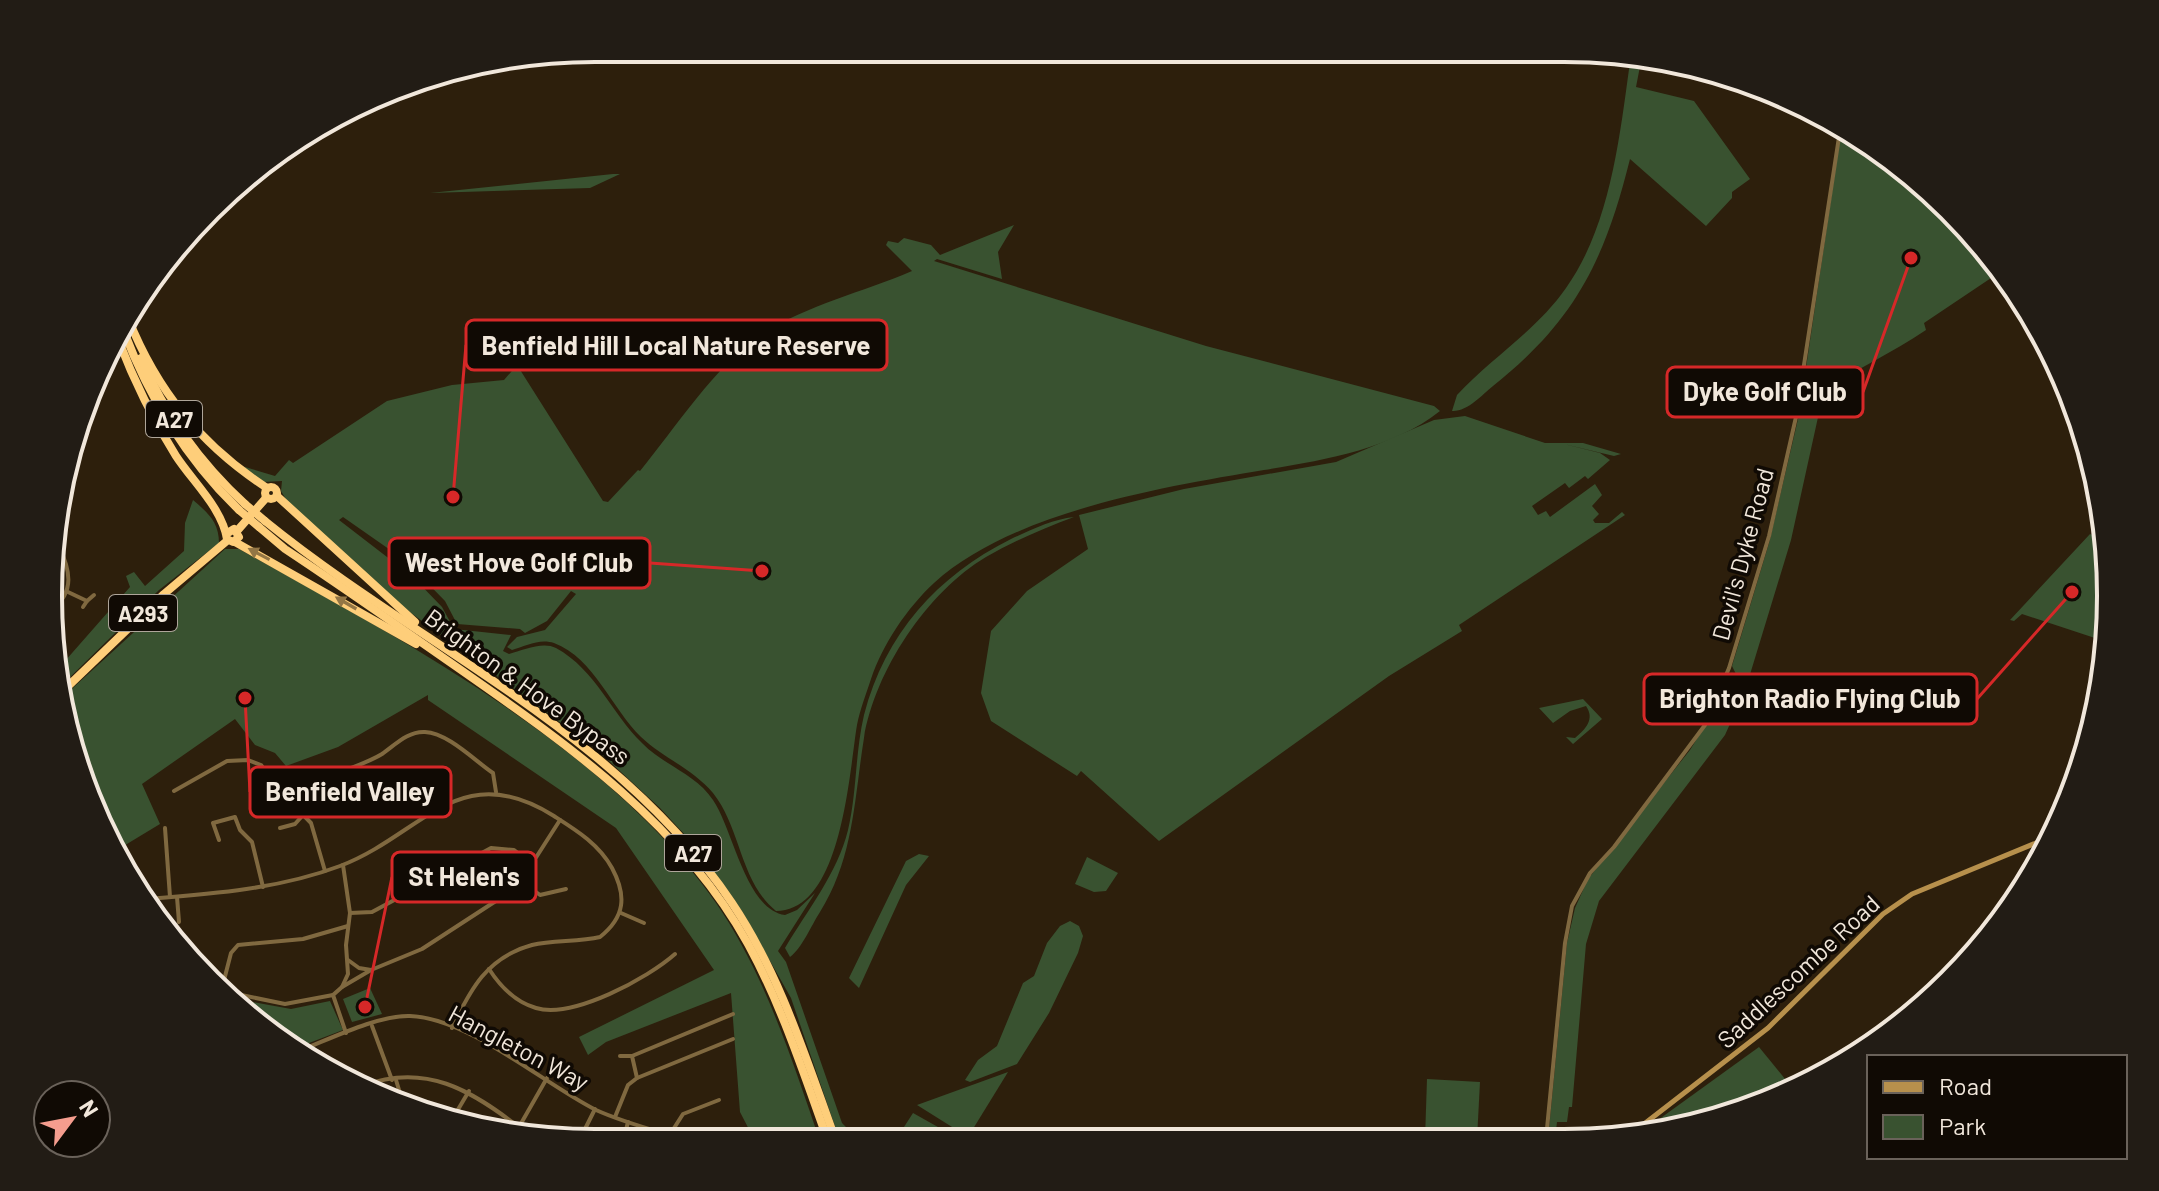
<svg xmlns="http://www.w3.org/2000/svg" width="2159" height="1191" font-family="Barlow,sans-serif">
  <rect width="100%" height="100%" fill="#2d1f0c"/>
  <g fill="#395230">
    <path d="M1631,55L1642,56L1636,87L1694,101L1750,179L1732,192V198L1706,226L1630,159C1605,259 1576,320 1493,386C1482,395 1467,412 1452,411L1457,395C1491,358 1537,330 1566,288C1612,223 1620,132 1631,55Z"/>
    <path d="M1842,125L1924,184L2003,270L1924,323L1926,330C1892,353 1858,368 1824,390L1791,540L1748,681L1737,676L1732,666L1769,543L1799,415Z"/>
    <path d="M620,174L590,188L430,193L613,174Z"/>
    <path d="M1014,225L998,252L1002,279L937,259L934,261L1206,346L1434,406L1440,411C1391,450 1323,460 1264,470C1162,487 1012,512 934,583C907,608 883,644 871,679C866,694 860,710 857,725C849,773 842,911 776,911C740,882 741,828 713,793C693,769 663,758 641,737C612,709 594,658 554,643C540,638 525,646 512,650L507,647L517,637L545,630L576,594L571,591L547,621L525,633L520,629L457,624L445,601L406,561L343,517L339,520L413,577L442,607L454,629L511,635L503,651L509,654C523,650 543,641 556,648C596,670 611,713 642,743C663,765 696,774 713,800C733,829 746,910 785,915L797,910L815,893L778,951L786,962L842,1123L848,1129L858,1131L850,1141H840L791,998L744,915L698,849L660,808L596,749L388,596L287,501L281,491L282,481L263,482L243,471L245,467L275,476L289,460L293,463L387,401L452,385L504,380L517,365L603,501L608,502L638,470L640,471C673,431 717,364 759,336C806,305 861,293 912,271L886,245L888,241L898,243L904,238L931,245L940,255Z"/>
    <path d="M1465,416L1545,443H1583L1621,454L1614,456L1564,444L1600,453L1610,460L1588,479L1585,476L1569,488L1565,483L1532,506L1538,515L1546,511L1550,517L1595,484L1602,495L1592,506L1599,514L1593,520L1595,523H1609L1622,512L1625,515L1459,625L1462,631L1389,676L1159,841L1081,771L1077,776L991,721L981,693L991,631L1027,591L1088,549L1079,515L1184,489L1336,462L1434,420Z"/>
    <path d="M193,500C208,513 219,522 219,543L159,590L62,685L58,669L130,587L126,576L134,572L145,586L184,551L185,523Z"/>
    <path d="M1074,517C1044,528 1014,541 986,557C927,592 875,671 864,738C854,800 854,857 820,912C811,926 802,948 790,957L785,948C807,911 838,872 848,830C857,792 855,753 864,715C885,634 937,576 1011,539C1031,530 1053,519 1074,517Z"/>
    <path d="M2090,534L2107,542L2110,559L2107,642L2022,614L2014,621L2010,620Z"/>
    <path d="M225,549H239C401,639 608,748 716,903C765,974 792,1060 820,1141H755L740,1112L731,993L606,1042L588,1055L579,1037L714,970L616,828L428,700V695L338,747L286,766L275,753L255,745L235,719L142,784L160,824L117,850L90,805L64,696Z"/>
    <path d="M1732,672L1734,676L1719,709L1727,713L1732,691L1742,697L1725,735L1599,901L1586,944L1572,1107H1569L1567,1122H1557L1555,1139H1548L1567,943L1575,908L1588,879L1690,750L1708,721L1712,722Z"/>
    <path d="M1583,699L1602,719L1573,744L1566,737L1575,738C1586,729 1595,719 1586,706L1570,711L1553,723L1539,708Z"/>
    <path d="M919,854L929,856L906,885L859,988L849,978L906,861Z"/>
    <path d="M1087,857L1118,873L1106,891L1094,892L1075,884Z"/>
    <path d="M1070,921L1079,926L1083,936L1078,953L1049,1013L1017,1064L970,1082L965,1080L978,1060L997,1046L1023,983L1034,976L1047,943L1060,926Z"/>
    <path d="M370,988L382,1014L352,1022L343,999Z"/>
    <path d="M236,999L291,1009L330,1001L343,1030L296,1048Z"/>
    <path d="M1759,1047L1794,1090L1773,1101L1633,1138Z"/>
    <path d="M1008,1072L968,1137L917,1105Z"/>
    <path d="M1427,1079L1480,1082L1477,1139H1425Z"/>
    <path d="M913,1113L954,1136L951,1141H895Z"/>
  </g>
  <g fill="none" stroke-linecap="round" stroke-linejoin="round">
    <g stroke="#806940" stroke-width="4">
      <path d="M68,592L87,601L83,607"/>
      <path d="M87,601L94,595"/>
      <path d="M51,610C76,592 70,569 58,544"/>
      <path d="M352,768L364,795"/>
      <path d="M430,780L443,803"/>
      <path d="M174,791L227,761L248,760L261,765L276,787L311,823L325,871"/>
      <path d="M287,799C313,776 352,772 382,754C395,745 408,731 425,732C448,733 475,761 493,773L496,792"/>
      <path d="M165,828L170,897"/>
      <path d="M280,828L295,824L303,815"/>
      <path d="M219,840L213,823L235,817L240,830L252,842L263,887"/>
      <path d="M343,865L350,913L346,945L348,974L342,987L333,995L346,1033"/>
      <path d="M521,881L540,895L566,889"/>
      <path d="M177,897L179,922"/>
      <path d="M148,899C212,894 279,889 340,866C422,835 459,756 554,816C576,830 599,844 612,868C627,896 625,917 600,937C578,942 553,940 532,945C487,957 470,990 452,1028"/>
      <path d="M350,913L372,912L491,848L514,850L532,864"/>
      <path d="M621,913L644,923"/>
      <path d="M348,960L359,968L371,970"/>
      <path d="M489,969C500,986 515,1002 536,1008C573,1019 648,978 675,954"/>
      <path d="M342,987L371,970L422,949L502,897L521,881L560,820"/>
      <path d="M222,988L231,953L238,945L303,939L348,926"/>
      <path d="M227,992L285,1004L333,995"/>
      <path d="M372,1026L392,1080"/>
      <path d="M299,1051C330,1039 378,1015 410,1016C469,1018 544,1084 596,1110C618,1120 642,1127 666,1134L671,1141"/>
      <path d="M620,1056H632"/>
      <path d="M637,1078L632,1056L733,1014"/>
      <path d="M396,1080L403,1103"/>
      <path d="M362,1086C425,1062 471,1090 520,1128"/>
      <path d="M615,1117L628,1085L637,1078L733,1039"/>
      <path d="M450,1123L469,1091"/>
      <path d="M515,1134L547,1078"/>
      <path d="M669,1136L683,1114L719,1100"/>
      <path d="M1546,1139L1565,943L1572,906L1590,873L1614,847L1705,725L1729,668L1769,536L1796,417L1841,124"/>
      <path d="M570,1142L585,1129L595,1109"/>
      <path d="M623,1142L628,1122"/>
    </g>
    <path stroke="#b7904c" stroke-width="5" d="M1626,1138L1768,1028L1883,914L1912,894L2053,836"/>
    <g stroke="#fece7a" stroke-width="8">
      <path d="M128,318C157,391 201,445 267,488"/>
      <path d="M123,329C149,398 185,458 239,510"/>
      <path d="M118,339C134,381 152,418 176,456C193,482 222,508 227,539L233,542L239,537L234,529L226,534"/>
      <path d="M141,358C164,413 201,464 245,504"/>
      <circle cx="271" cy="493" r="6"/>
      <path d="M277,496L415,622"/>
      <path d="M265,521C420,647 618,732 732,903C781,976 806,1059 836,1141"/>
      <path d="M259,527L285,549C344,588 402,629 461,670C570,746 682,825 748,944C782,1006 804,1075 828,1141"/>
      <path d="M237,531L266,498"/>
      <path d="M235,542L416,644"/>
      <path d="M63,691L164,594L228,540"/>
    </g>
    <g stroke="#fece7a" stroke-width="8">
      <path d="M245,504L265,521"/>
      <path d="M239,510L259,527"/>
    </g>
  </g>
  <defs><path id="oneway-solid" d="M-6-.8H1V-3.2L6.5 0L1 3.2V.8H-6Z" transform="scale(2)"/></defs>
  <g fill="#937645">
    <use href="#oneway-solid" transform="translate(259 554) rotate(-152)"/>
    <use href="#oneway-solid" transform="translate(346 603) rotate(-150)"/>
  </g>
  <g text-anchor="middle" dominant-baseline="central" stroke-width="7" stroke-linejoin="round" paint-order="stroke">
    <g fill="#100a04" stroke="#aea59a" stroke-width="2">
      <rect x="146" y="401" width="56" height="36" rx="6"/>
      <rect x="109" y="595" width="68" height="36" rx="6"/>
      <rect x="665" y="835" width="56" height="36" rx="6"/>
    </g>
    <g font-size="22" font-weight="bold" fill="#f1e7db">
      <text x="174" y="419">A27</text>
      <text x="143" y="613">A293</text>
      <text x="693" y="853">A27</text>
    </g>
    <g font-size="24" fill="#f1e7db" stroke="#100a04">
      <text transform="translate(1742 554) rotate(-75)">Devil's Dyke Road</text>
      <text transform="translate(528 686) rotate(36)">Brighton &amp; Hove Bypass</text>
      <text transform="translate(1798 971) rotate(-43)">Saddlescombe Road</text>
      <text transform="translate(519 1047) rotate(28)">Hangleton Way</text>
    </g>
  </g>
  <path d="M0 0H2159V1191H0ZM595 62H1564A533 533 0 0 1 2097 595V596A533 533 0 0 1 1564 1129H595A533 533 0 0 1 62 596V595A533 533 0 0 1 595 62Z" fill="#221c15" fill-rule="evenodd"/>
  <path fill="none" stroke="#f1e7db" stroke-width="4" d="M595 62H1564A533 533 0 0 1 2097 595V596A533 533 0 0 1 1564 1129H595A533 533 0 0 1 62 596V595A533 533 0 0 1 595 62Z"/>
  <path fill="none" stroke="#d62828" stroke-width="3" d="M453 497L466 345M1911 258L1863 392M762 571L650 563M2072 592L1977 699M245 698L250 792M365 1007L392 877"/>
  <g fill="#d62828" stroke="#100a04" stroke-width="3">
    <circle cx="453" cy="497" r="8"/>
    <circle cx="1911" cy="258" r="8"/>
    <circle cx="762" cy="571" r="8"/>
    <circle cx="2072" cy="592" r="8"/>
    <circle cx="245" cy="698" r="8"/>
    <circle cx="365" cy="1007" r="8"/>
  </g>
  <g fill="#100a04" stroke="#d62828" stroke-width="3">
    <rect x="466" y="320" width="421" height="50" rx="8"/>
    <rect x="1667" y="367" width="196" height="50" rx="8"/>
    <rect x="389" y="538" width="261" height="50" rx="8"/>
    <rect x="1644" y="674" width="333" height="50" rx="8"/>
    <rect x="250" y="767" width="201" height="50" rx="8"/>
    <rect x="392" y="852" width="144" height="50" rx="8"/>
  </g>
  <g font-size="26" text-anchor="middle" font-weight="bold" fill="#f1e7db">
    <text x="676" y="355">Benfield Hill Local Nature Reserve</text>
    <text x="1765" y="401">Dyke Golf Club</text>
    <text x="519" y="572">West Hove Golf Club</text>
    <text x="1810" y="708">Brighton Radio Flying Club</text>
    <text x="350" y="801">Benfield Valley</text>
    <text x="464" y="886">St Helen's</text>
  </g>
  <rect x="1867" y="1055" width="260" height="104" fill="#100a04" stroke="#6a625a" stroke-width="2"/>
  <rect x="1883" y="1081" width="40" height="12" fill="#b7904c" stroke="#6a625a" stroke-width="2"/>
  <text x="1939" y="1095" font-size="24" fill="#f1e7db">Road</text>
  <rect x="1883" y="1115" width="40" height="24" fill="#395230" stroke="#6a625a" stroke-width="2"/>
  <text x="1939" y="1135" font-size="24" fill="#f1e7db">Park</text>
  <g transform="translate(72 1119) rotate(58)"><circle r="38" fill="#100a04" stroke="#6a625a" stroke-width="2"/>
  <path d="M0-6L14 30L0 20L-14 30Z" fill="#f59d8e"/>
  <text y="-12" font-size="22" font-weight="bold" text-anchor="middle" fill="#f1e7db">N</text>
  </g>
</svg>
